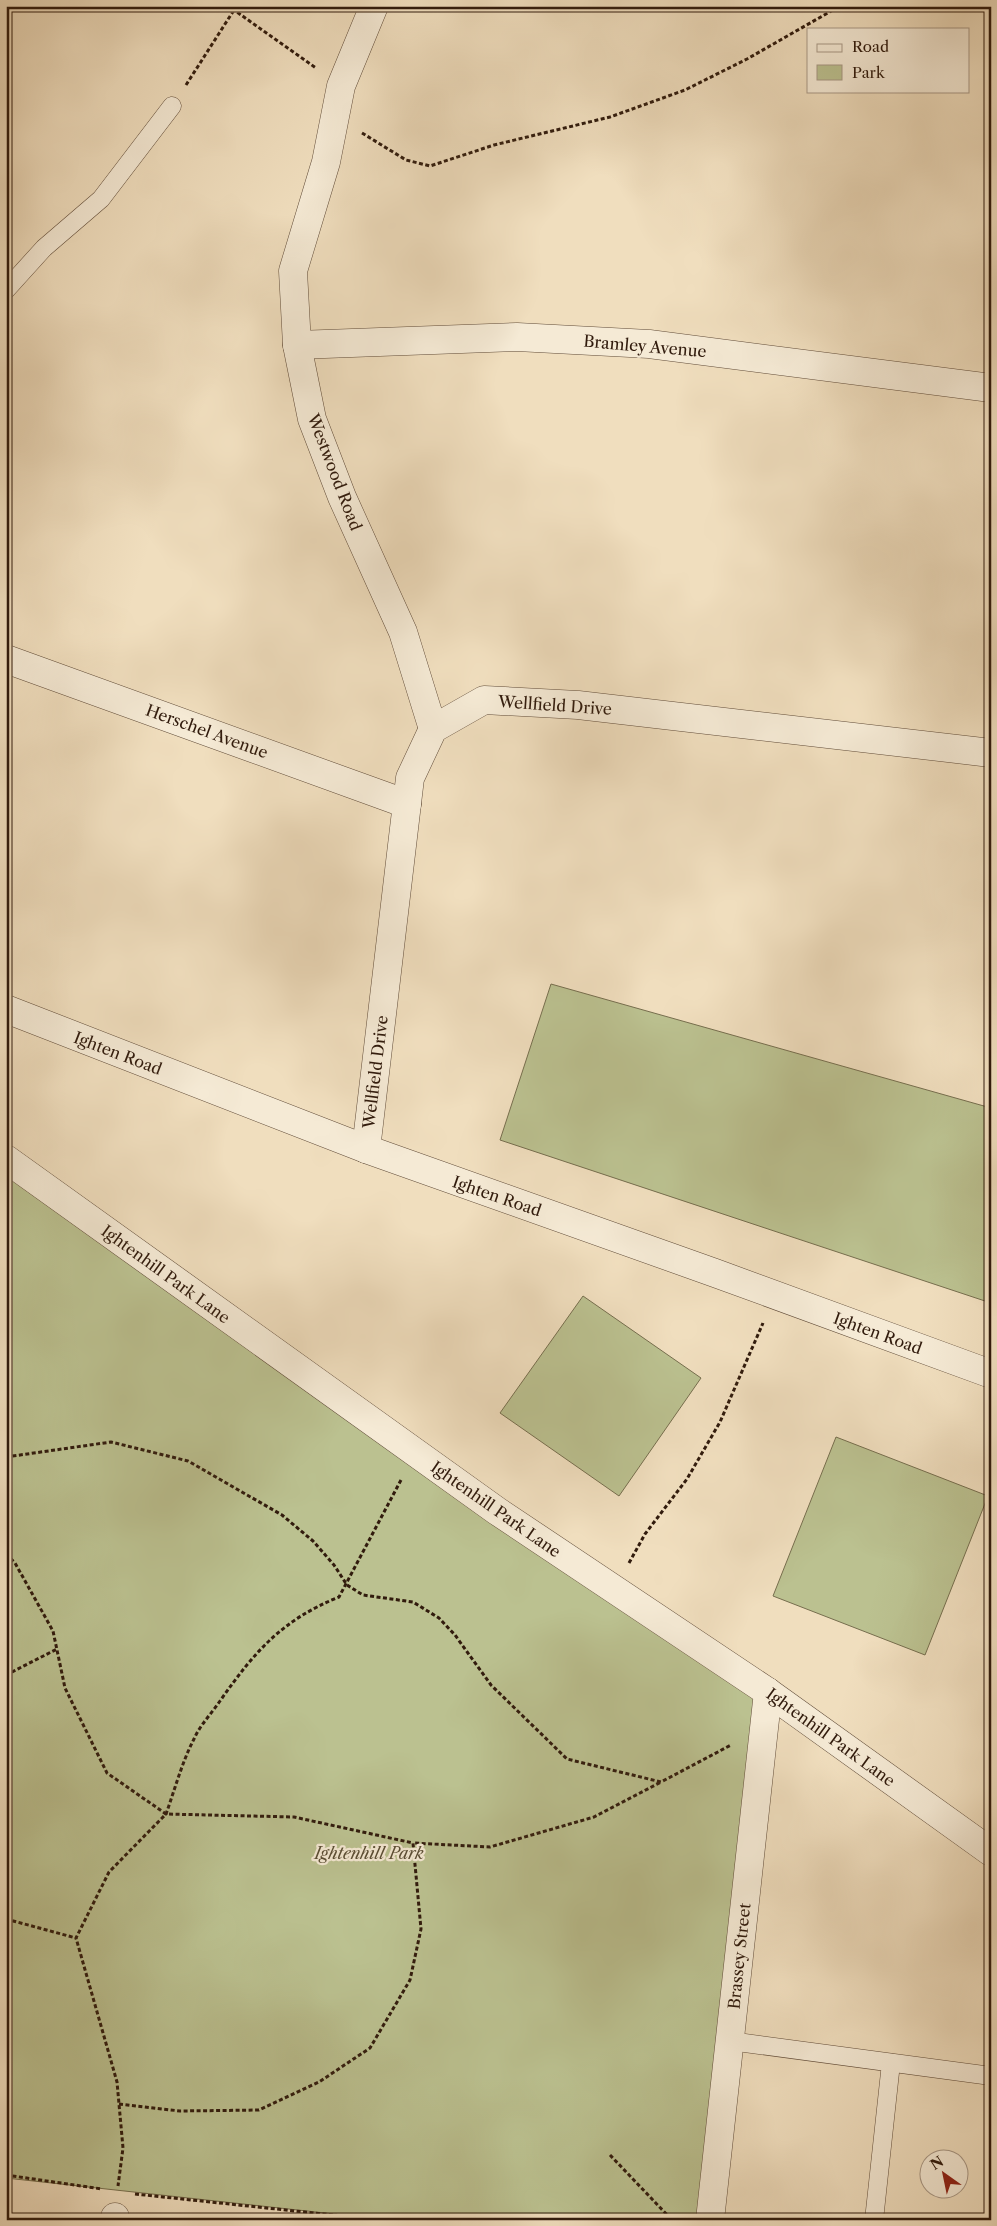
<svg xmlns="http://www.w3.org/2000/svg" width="997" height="2226" font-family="'Libre Caslon Text',serif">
  <rect width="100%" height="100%" fill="#f0debe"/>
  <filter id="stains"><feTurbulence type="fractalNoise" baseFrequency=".004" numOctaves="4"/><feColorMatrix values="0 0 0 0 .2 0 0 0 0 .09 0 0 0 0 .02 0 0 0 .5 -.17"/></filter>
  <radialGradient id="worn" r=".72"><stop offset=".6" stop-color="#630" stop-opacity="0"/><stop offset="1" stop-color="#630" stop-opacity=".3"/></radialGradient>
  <g fill="#bbc190" stroke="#766e4e">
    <path d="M551,984L991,1108V1303L500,1140Z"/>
    <path d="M6,1154L768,1692L710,2220H389L6,2178Z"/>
    <path d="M583,1296L701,1378L619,1496L500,1413Z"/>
    <path d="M836,1437L988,1496L925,1655L773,1596Z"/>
  </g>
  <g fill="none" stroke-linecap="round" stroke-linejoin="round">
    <g stroke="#614c39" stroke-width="19">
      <g id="service">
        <path d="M6,290L44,248L101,199L172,106"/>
        <path d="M730,2041L991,2076"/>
        <path d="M874,2220L891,2063"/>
      </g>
    </g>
    <g stroke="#614c39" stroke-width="29">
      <g id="minor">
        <path d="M374,6L341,86L326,162L293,271L297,345L312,419L342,497L403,632L433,729"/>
        <path d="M297,345L517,337L649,344L991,388"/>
        <path d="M6,659L407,804"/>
        <path d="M6,1009L366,1149L715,1273L991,1374"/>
        <path d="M366,1149L410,778L433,729L484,700L578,705L991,753"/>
        <path d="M6,1159L497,1511L768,1692L991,1852"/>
        <path d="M115,2220V2217"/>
        <path d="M710,2220L768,1692"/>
      </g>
    </g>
    <g stroke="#311b0d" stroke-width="3" stroke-dasharray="4 2.5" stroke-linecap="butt">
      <path d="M226,6L234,10L316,68"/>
      <path d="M186,85L234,10"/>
      <path d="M362,133L406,160L430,166L494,145L610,117L685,90L747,59L840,6"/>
      <path d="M6,1457L111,1442L188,1461L282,1515L313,1541L334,1565L347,1585L363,1595L413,1602L439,1618L455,1635L491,1685L567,1759L661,1782L731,1745"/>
      <path d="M401,1480L339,1597C282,1620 255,1651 220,1701C212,1713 200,1725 194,1739C182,1762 175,1789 166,1814L294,1817L413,1843"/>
      <path d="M6,1554L15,1563L53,1631L65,1688L107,1773L166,1814L109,1872L76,1938L117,2082L123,2148L118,2186"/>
      <path d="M629,1563L645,1534L687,1479L720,1422L763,1323"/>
      <path d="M6,1675L57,1649"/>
      <path d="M6,1919L76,1938"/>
      <path d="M119,2104L180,2111L259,2110L319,2082L370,2048L410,1980L421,1929L413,1843L490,1847L594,1817L661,1782"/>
      <path d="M610,2155L672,2220"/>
      <path d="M6,2175L102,2189"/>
      <path d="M135,2194L380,2220"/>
    </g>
    <use href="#service" stroke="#f5ead5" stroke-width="18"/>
    <use href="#minor" stroke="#f5ead5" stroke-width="28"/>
  </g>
  <g text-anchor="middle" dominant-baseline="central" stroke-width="4.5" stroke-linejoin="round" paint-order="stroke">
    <g font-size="16" fill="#311b0d" stroke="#f5ead5">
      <text transform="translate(645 346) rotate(5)">Bramley Avenue</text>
      <text transform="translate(335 472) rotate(69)">Westwood Road</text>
      <text transform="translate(555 705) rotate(4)">Wellfield Drive</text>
      <text transform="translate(207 731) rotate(20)">Herschel Avenue</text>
      <text transform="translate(118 1053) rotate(21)">Ighten Road</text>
      <text transform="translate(375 1072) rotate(-83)">Wellfield Drive</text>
      <text transform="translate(497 1196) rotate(19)">Ighten Road</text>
      <text transform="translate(166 1274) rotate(36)">Ightenhill Park Lane</text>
      <text transform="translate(878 1333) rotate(20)">Ighten Road</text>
      <text transform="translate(496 1509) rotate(35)">Ightenhill Park Lane</text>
      <text transform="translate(831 1737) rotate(36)">Ightenhill Park Lane</text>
      <text transform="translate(739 1956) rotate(-84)">Brassey Street</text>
    </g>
    <g font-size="16" font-style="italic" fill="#5a4d34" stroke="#f5ead5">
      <text x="369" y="1853">Ightenhill Park</text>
    </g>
  </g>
  <rect width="997" height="2226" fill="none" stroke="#f0debe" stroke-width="25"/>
  <rect x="8" y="8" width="982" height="2211" fill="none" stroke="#311b0d" stroke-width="2.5"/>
  <rect x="12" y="12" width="972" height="2201" fill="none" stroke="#311b0d"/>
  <rect x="807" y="28" width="162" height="65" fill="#f5ead5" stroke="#a79785"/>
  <rect x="817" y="44" width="25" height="8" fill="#f5ead5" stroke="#a79785"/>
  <text x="852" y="52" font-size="15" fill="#311b0d">Road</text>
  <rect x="817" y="65" width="25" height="15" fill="#bbc190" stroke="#a79785"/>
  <text x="852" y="78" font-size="15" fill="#311b0d">Park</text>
  <g transform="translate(944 2174) rotate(327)"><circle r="24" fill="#f5ead5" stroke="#a79785"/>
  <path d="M0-4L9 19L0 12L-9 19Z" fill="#8f2418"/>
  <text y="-8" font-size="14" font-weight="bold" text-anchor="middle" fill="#311b0d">N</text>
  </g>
  <rect width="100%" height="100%" filter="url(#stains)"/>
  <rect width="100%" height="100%" fill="url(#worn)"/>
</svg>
